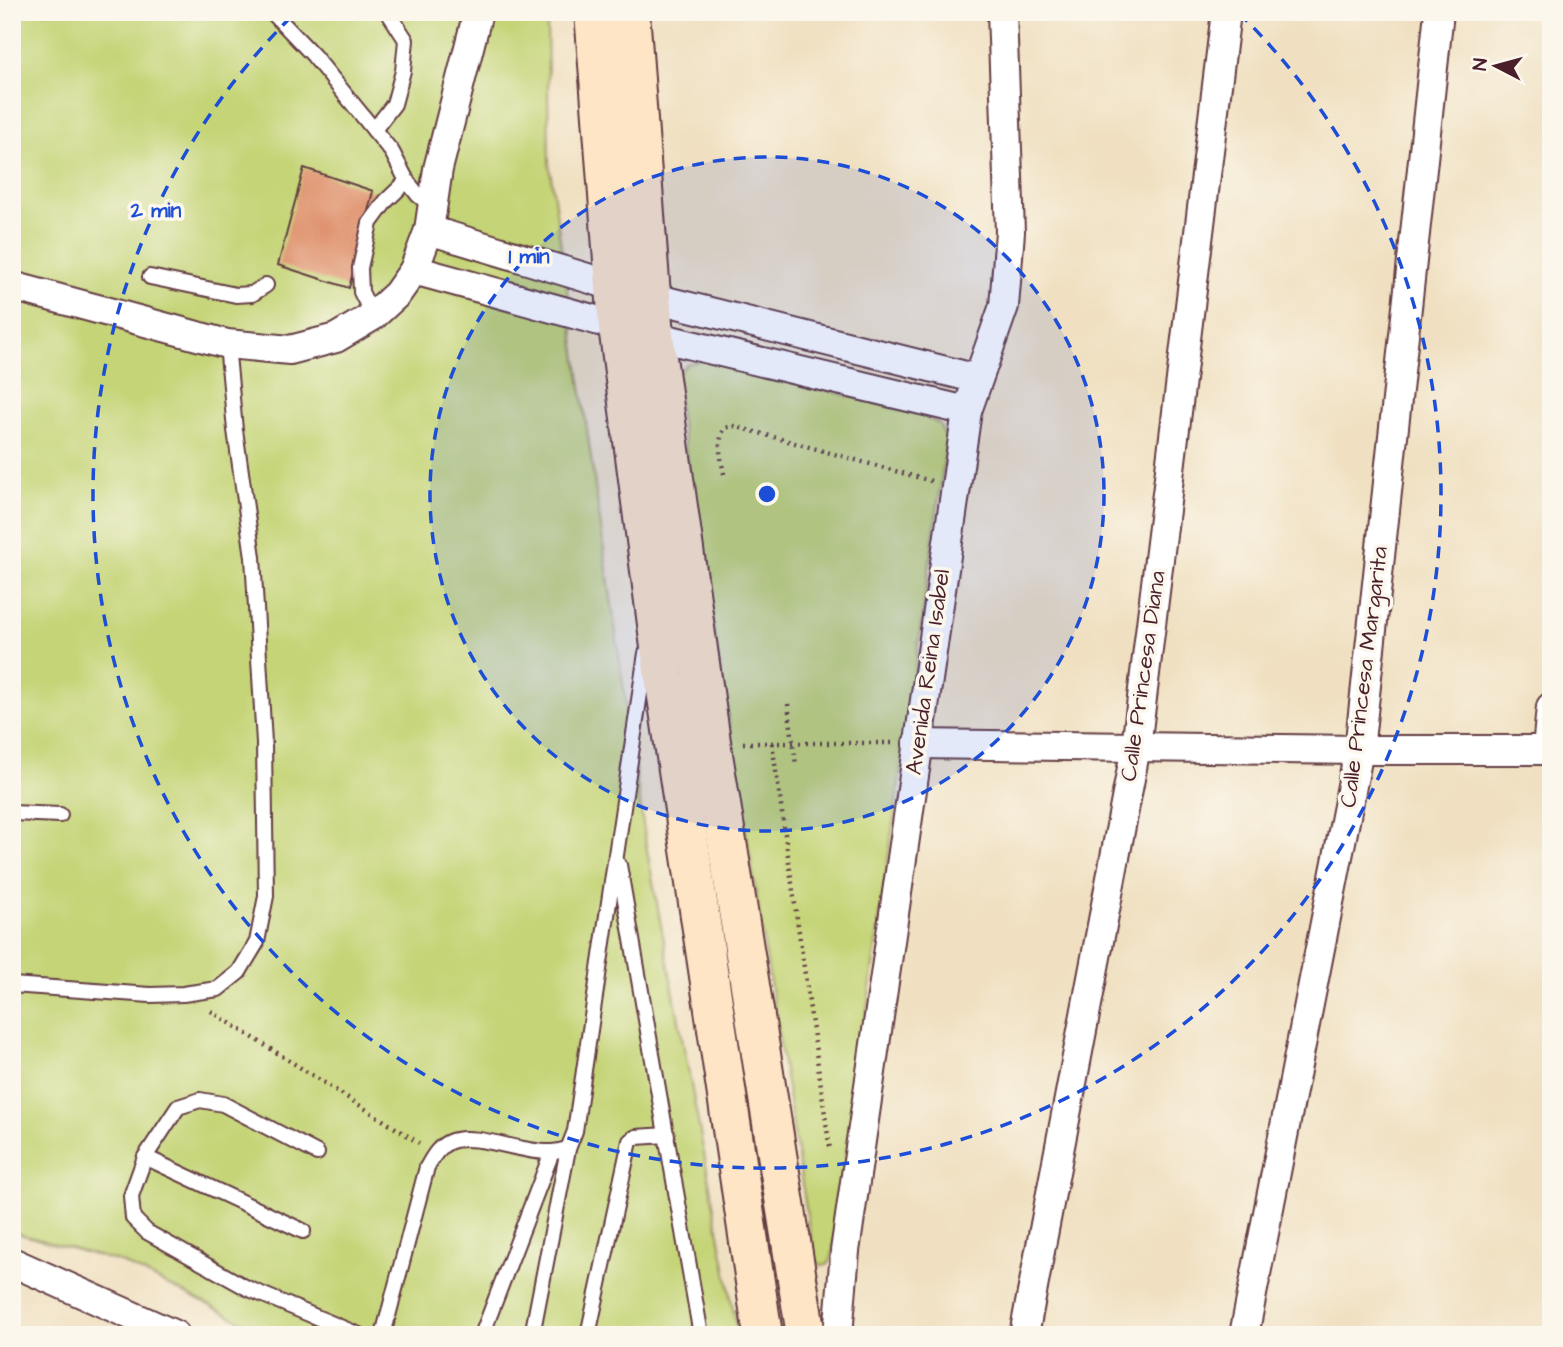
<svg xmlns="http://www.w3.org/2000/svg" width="1563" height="1347" font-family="'Architects Daughter',sans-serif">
  <rect width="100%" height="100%" fill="#fbf7ec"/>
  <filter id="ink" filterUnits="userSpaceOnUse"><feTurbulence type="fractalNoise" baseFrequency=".0143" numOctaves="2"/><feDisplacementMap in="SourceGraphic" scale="14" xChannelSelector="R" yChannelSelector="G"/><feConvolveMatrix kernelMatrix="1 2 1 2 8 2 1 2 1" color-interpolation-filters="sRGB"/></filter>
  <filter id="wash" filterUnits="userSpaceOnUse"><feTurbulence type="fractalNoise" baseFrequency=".00686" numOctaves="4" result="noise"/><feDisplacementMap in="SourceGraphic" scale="28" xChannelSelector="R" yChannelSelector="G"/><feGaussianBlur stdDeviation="1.57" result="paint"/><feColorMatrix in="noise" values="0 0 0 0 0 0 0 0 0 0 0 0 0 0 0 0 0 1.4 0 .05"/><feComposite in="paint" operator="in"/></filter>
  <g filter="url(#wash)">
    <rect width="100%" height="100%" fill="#f0e0c1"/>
    <g fill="#c4d476" stroke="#877a50" stroke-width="2">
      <path d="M12,12H547L549,162L646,845L738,1335H270L123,1263L12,1232Z"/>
      <path d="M708,359L922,415L939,424L947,440L832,1258L828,1265H821L814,1259L674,377L687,364Z"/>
    </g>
    <g id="blocks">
      <path fill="#df926d" d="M304,168L373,191L349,288L278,265Z"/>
    </g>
  </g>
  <g filter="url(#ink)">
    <use href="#blocks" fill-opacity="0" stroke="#633c42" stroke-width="2"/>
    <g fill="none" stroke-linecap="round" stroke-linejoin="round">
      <g stroke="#633c42" stroke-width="18">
        <g id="service">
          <path d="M272,12L313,55L392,152L407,181L418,195L433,207"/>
          <path d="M374,130L394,104L403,71L406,40L388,12"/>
          <path d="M150,277L236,295L252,294L266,285"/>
          <path d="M373,316L361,292L360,268L370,223L386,201L407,181"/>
          <path d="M12,813L60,815"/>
          <path d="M619,865L701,1335"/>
          <path d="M12,985L150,995L183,994L218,989L239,972L257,942L266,896L264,743L253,557L235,430L227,344"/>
          <path d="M317,1153L223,1104L200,1100L178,1107L145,1157L131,1196L133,1218L147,1232L247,1288L359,1335"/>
          <path d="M145,1157L303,1231"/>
          <path d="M383,1335L427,1167C433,1157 438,1147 449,1142C474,1131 523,1154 552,1152C557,1152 563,1150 568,1149"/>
          <path d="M482,1335L552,1152"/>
          <path d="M532,1335L568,1149L575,1131L646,653"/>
          <path d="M588,1335L630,1141L636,1137L667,1135"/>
        </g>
      </g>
      <g stroke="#633c42" stroke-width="32">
        <g id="minor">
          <path d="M429,230L650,297L978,379"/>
          <path d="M414,270L654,336L967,411"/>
          <path d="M12,286L227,344L290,350L336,338L373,316L397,294L414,270L429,230L438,169L478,12"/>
          <path d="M917,744L1359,750H1551"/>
          <path d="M1547,749L1551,707"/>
          <path d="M12,1262L175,1335"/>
          <path d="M838,1335L845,1251L967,411L1004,306L1010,232L1002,12"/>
          <path d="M1024,1335L1136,747L1226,12"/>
          <path d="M1244,1335L1359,750L1439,12"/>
        </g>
      </g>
      <g stroke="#633c42" stroke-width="42">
        <g id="secondary">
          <path d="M594,12L618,326L663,670L763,1335"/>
          <path d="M630,12L654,336L711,742L806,1335"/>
        </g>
      </g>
      <g stroke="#633c42" stroke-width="4.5" stroke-dasharray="2 5" stroke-linecap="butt">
        <path d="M724,474C721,458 716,442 725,428L734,426L931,481"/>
        <path d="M788,704L796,765"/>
        <path d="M743,743H892"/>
        <path d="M772,743L830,1150"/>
        <path d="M211,1011L419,1143"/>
      </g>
      <use href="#service" stroke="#fff" stroke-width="14"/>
      <use href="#minor" stroke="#fff" stroke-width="28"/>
      <use href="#secondary" stroke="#fee5c5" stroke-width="38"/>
    </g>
  </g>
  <circle cx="767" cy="494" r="337" fill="#1d4ed8" fill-opacity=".12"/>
  <g fill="none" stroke="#1d4ed8" stroke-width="3.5" stroke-dasharray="12 9">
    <circle cx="767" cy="494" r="337"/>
    <path d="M1239 13A674 674 0 1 1 295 13"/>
  </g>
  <g text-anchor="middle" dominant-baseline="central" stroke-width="7" stroke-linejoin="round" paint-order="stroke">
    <g font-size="23" fill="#4a1f2b" stroke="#fbf7ec">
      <text transform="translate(928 672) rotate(-82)">Avenida Reina Isabel</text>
      <text transform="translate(1143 676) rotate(-82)">Calle Princesa Diana</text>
      <text transform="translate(1364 677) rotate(-83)">Calle Princesa Margarita</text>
    </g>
  </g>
  <circle cx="767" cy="494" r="10" fill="#1d4ed8" stroke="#fbf7ec" stroke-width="3.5"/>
  <g font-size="21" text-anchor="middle" font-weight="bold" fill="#1d4ed8" stroke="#fbf7ec" stroke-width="7" stroke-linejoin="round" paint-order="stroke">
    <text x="156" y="217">2 min</text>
    <text x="529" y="263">1 min</text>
  </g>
  <rect width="1563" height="1347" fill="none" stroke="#fbf7ec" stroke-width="42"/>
  <g transform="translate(1496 66) rotate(276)" stroke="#fbf7ec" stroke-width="5" paint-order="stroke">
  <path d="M0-5L12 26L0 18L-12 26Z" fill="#4a1f2b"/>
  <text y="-10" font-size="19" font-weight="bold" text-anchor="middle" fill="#4a1f2b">N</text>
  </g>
</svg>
